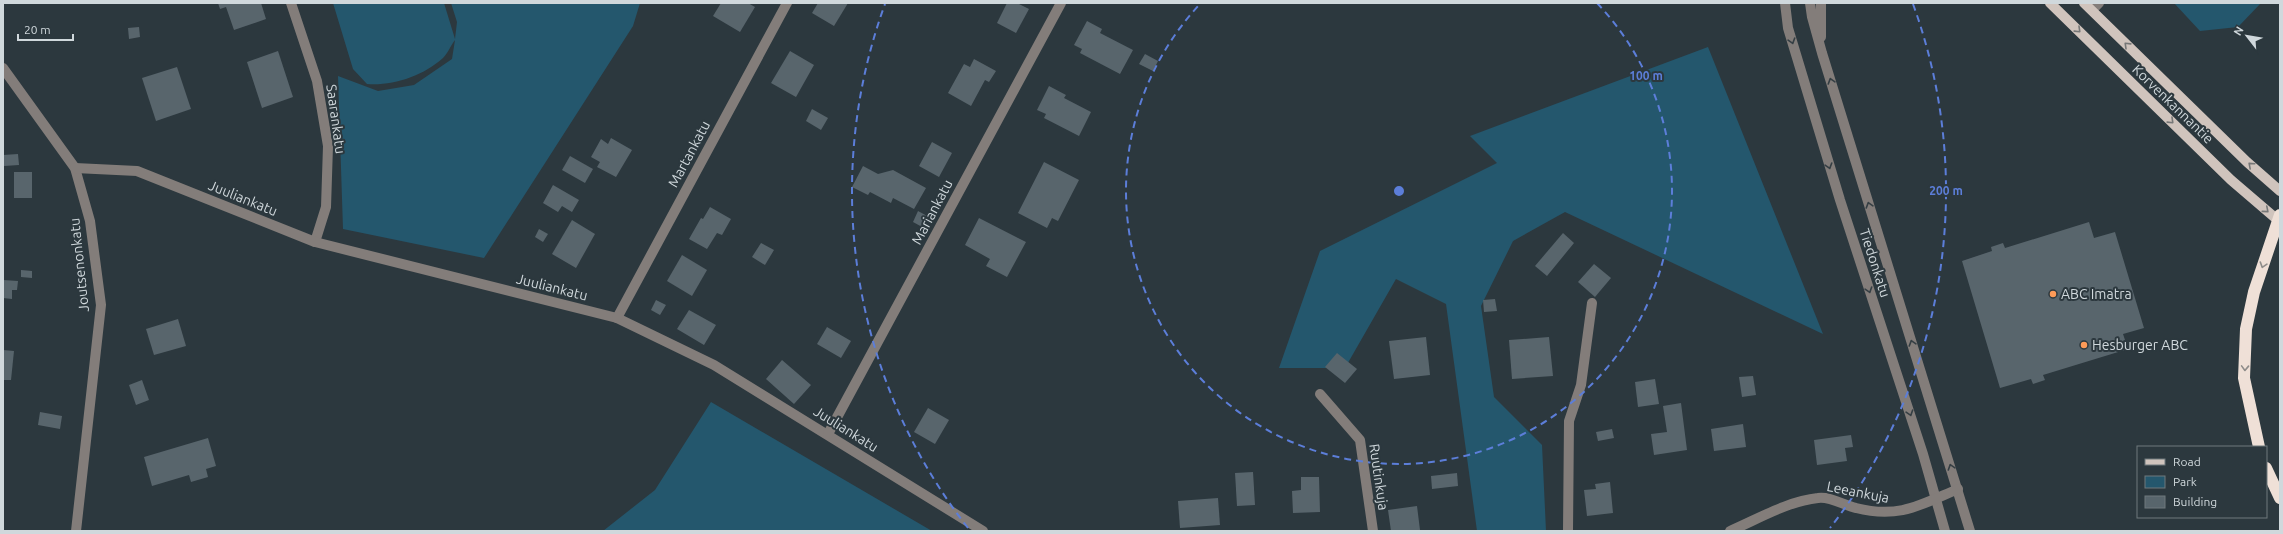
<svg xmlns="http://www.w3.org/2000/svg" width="2283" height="534" font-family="Ubuntu,sans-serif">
  <rect width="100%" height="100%" fill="#2c383e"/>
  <g fill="#24576d">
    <path d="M333,3H444L455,39L457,22L451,3H640L633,26L484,258L343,229L338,76L378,91L414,85L452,59L455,40C451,45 448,53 443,58C423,76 393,86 367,84L353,69Z"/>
    <path d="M2174,3H2261L2238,27L2200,31Z"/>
    <path d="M1708,47L1823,334L1565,212L1513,241L1481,306L1494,397L1542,445L1546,531H1477L1446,304L1396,279L1345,368H1279L1320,251L1497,163L1470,136Z"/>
    <path d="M711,402L932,531H603L655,490Z"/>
  </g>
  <g fill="#58656c">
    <path d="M218,3H261L266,19L234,30L226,7L220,9Z"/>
    <path d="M721,3H748L755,7L740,32L713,16Z"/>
    <path d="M818,3H848L834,26L812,13Z"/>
    <path d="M1007,3H1017L1029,9L1016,33L997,23Z"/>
    <path d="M1087,21L1102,29L1100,33L1133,50L1120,74L1080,53L1082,49L1074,45Z"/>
    <path d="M139,27L140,37L129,39L128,28Z"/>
    <path d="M278,51L293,97L262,108L247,62Z"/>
    <path d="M790,51L814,65L796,97L771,83Z"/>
    <path d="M1145,54L1158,61L1153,71L1139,64Z"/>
    <path d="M974,59L996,71L989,82L985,80L971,106L948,93L964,64L970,67Z"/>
    <path d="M177,67L191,109L156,121L142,78Z"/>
    <path d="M1049,86L1066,95L1064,98L1091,112L1079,136L1044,118L1046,114L1037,110Z"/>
    <path d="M812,109L828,118L821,130L806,121Z"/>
    <path d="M611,138L632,150L616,177L597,167L600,162L591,157L601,139L608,144Z"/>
    <path d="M932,142L952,153L939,177L919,166Z"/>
    <path d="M18,154L19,165L4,166L3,155Z"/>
    <path d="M570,156L593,169L585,183L562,170Z"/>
    <path d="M1044,162L1079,180L1058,221L1052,218L1047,228L1018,213Z"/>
    <path d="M863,166L878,174L893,170L926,188L914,209L893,198L891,203L870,192L868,195L852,187Z"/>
    <rect x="14" y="172" width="18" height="26"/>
    <path d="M553,185L579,200L572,212L562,206L558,212L543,203Z"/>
    <path d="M710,207L731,219L722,235L717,233L707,249L689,239L701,218L703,219Z"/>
    <path d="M918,211L929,217L924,228L913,222Z"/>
    <path d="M979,218L1026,242L1007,277L986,266L990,259L965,245Z"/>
    <path d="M572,220L595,234L576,268L552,254Z"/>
    <path d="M2089,222L2094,238L2115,232L2144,328L2123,334L2128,349L2043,375L2045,380L2033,384L2031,379L2000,388L1962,261L1992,251L1991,247L2003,243L2005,248Z"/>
    <path d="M539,229L548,234L543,242L535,237Z"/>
    <path d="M1563,233L1574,243L1547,276L1535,266Z"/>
    <path d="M761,243L774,250L765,265L752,257Z"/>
    <path d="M682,255L707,270L692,296L667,281Z"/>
    <path d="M1594,264L1611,278L1595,297L1578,282Z"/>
    <path d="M21,270L32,271V278L21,277Z"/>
    <path d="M3,280L18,281L17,290H12V299L3,298Z"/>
    <path d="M1495,299L1497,311L1484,312L1483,300Z"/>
    <path d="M656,300L666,305L660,315L651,310Z"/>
    <path d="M689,310L716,325L704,345L677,329Z"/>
    <path d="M178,319L186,346L154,355L146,329Z"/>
    <path d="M827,327L851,341L841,358L817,344Z"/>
    <path d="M1426,337L1430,375L1394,379L1389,341Z"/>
    <path d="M1549,337L1553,376L1512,379L1509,340Z"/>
    <path d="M3,350L14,351L11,380H3Z"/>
    <path d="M1337,353L1357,369L1345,383L1325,367Z"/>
    <path d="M782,360L811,385L794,404L766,379Z"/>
    <path d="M1753,376L1756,395L1742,397L1739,377Z"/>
    <path d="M1655,379L1659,404L1638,407L1635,382Z"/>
    <path d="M142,380L149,400L136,405L129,385Z"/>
    <path d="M1681,403L1687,450L1654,455L1651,434L1667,432L1663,406Z"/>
    <path d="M928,408L949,420L935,444L914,432Z"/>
    <path d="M40,412L62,416L60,429L38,425Z"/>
    <path d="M1743,424L1746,447L1714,451L1711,429Z"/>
    <path d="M1612,429L1614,438L1598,441L1596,432Z"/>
    <path d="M1851,435L1853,447L1845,448L1847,461L1817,465L1814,440Z"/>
    <path d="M208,438L216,466L206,469L208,477L191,482L189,475L152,486L144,457Z"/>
    <path d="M1253,472L1255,505L1237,506L1235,473Z"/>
    <path d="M1457,473L1458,486L1432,489L1431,476Z"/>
    <path d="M1301,477H1319L1320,512L1293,513L1292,491L1301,490Z"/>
    <path d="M1610,482L1613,513L1587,516L1584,490L1596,489L1595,484Z"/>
    <path d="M1218,498L1220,525L1180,528L1178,501Z"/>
    <path d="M1417,506L1420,530L1391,531L1388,510Z"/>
  </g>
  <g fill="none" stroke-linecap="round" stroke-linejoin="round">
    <g stroke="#837d7a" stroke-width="10">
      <path d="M291,3L317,81L328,146L326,207L315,242"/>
      <path d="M1785,3L1788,28L1840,200L1923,454L1945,531"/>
      <path d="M1810,3L1812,17L1822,53L1970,531"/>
      <path d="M1821,3V37"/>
      <path d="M2092,10L2099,3"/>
      <path d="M3,68L75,168L90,221L101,305L76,531"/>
      <path d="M75,168L137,171L315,242L617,318L714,365L983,531"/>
      <path d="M617,318L787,3"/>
      <path d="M1320,394L1360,440L1373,531"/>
      <path d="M828,434L1061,3"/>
      <path d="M1568,531L1569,421L1581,385L1592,303"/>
      <path d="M1730,531C1758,519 1788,501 1818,498C1830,496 1845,506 1856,508C1899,519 1920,505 1958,489"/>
    </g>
    <g stroke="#d0c4bd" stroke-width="10">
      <path d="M2050,3L2231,180L2280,222"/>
      <path d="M2084,3L2247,162L2280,191"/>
    </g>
    <g stroke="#efe0d7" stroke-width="12">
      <path d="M2259,447L2244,378L2246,329L2254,292L2280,215"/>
      <path d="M2266,468L2280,498"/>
    </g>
  </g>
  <defs><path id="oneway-chevron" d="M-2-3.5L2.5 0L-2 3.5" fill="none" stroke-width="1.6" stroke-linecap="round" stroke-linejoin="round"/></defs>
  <g stroke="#767777">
    <use href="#oneway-chevron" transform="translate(2078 30) rotate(44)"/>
    <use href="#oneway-chevron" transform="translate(2127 45) rotate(-136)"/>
    <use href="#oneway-chevron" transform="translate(2171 121) rotate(44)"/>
    <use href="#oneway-chevron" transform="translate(2251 165) rotate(-138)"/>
    <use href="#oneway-chevron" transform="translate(2266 210) rotate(41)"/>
  </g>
  <g stroke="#353f44">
    <use href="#oneway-chevron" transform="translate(1792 41) rotate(73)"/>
    <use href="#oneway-chevron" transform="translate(1831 81) rotate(-107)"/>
    <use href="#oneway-chevron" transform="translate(1829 166) rotate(73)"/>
    <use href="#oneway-chevron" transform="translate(1869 205) rotate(-107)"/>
    <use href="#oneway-chevron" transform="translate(1869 290) rotate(72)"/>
    <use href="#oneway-chevron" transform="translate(1912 343) rotate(-107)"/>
    <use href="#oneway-chevron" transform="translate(1910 413) rotate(72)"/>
    <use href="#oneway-chevron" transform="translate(1951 467) rotate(-108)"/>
  </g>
  <g stroke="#8e8c8a">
    <use href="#oneway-chevron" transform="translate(2263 265) rotate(108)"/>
    <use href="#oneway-chevron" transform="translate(2245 368) rotate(92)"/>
  </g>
  <g fill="none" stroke="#5c7ed9" stroke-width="2" stroke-dasharray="7 5">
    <path d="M1597 3A273 273 0 1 1 1201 3"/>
    <path d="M968 528A547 547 0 0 1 885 4M1913 4A547 547 0 0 1 1830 528"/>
  </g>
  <g fill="#fe9b58" stroke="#2c383e" stroke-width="1.5">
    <circle cx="2053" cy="294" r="4"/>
    <circle cx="2084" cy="345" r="4"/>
  </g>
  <g text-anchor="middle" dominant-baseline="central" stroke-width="4" stroke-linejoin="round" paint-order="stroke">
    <g font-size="14" fill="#d0d8dc" stroke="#2c383e">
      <text transform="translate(2173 104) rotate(44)">Korvenkannantie</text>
      <text transform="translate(336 119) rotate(82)">Saarankatu</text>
      <text transform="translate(689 154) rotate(-62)">Martankatu</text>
      <text transform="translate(243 198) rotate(22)">Juuliankatu</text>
      <text transform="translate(932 212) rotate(-62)">Mariankatu</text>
      <text transform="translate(1875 263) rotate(72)">Tiedonkatu</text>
      <text transform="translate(79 265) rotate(-96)">Joutsenonkatu</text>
      <text transform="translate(552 287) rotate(14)">Juuliankatu</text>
      <text transform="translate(846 429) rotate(32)">Juuliankatu</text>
      <text transform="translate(1379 477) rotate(82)">Ruutinkuja</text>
      <text transform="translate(1858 492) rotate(11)">Leeankuja</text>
    </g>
    <g font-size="14" fill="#d0d8dc" stroke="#2c383e" text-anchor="start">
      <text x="2061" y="294">ABC Imatra</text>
      <text x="2092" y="345">Hesburger ABC</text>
    </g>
  </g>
  <circle cx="1399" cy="191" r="6" fill="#5c7ed9" stroke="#2c383e" stroke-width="2"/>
  <g font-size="12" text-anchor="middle" font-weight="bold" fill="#5c7ed9" stroke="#2c383e" stroke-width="4" stroke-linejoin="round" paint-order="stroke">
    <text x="1646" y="80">100 m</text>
    <text x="1946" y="195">200 m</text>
  </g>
  <rect width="2283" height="534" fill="none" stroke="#d0d8dc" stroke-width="8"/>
  <rect x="2137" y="446" width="130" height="72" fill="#2c383e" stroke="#6e787d"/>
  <rect x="2145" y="459" width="20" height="6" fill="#d0c4bd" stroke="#6e787d"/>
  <text x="2173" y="466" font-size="12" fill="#d0d8dc">Road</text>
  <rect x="2145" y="476" width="20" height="12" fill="#24576d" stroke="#6e787d"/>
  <text x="2173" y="486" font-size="12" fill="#d0d8dc">Park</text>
  <rect x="2145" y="496" width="20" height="12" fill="#58656c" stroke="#6e787d"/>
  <text x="2173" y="506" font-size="12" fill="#d0d8dc">Building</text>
  <g transform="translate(2247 36) rotate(301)" stroke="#2c383e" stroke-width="3" paint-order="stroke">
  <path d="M0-3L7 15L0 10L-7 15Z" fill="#d0d8dc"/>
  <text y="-6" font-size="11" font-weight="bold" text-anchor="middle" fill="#d0d8dc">N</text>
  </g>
  <path d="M18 34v6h55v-6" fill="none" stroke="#d0d8dc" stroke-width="2"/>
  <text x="24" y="34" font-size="12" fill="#d0d8dc" stroke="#2c383e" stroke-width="3" paint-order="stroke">20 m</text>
</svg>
